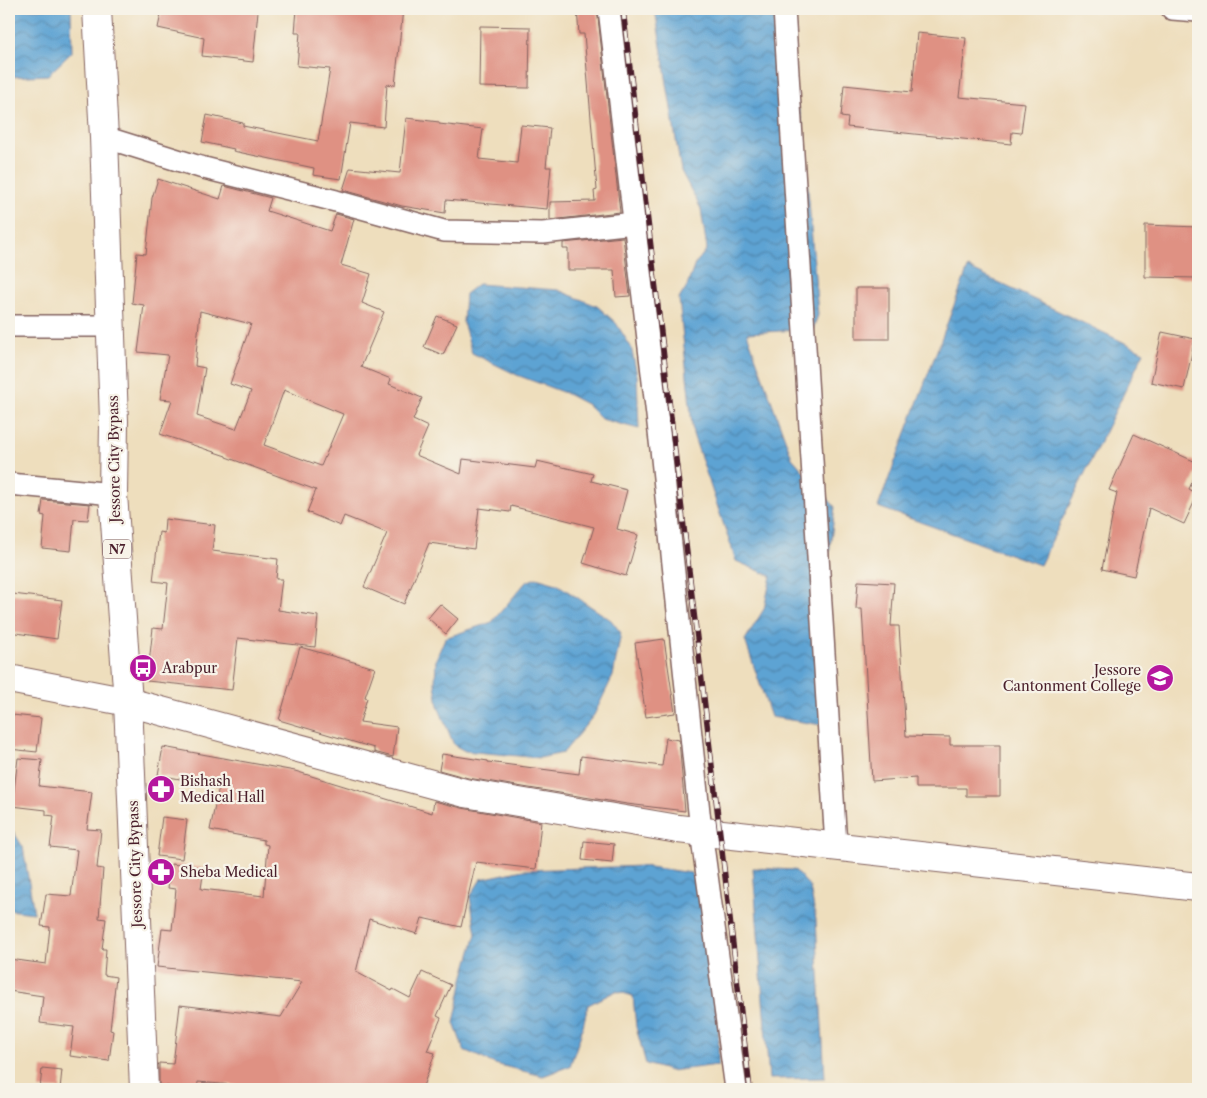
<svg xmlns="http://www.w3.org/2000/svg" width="1207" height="1098" font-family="'Libre Caslon Text',serif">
  <defs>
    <pattern id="water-waves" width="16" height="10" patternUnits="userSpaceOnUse" patternTransform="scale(1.25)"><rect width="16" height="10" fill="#5da3d3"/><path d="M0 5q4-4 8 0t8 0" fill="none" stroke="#4f84ab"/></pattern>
  </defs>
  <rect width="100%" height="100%" fill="#f7f3e8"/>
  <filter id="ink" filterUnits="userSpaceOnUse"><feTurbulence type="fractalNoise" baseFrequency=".02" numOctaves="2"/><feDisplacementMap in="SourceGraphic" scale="10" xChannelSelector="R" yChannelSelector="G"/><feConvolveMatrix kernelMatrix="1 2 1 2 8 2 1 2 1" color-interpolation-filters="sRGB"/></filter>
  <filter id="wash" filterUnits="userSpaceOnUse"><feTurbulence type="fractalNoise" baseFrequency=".0096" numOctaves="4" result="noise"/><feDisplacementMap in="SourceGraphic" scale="20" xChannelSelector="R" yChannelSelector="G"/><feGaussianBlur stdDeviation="1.12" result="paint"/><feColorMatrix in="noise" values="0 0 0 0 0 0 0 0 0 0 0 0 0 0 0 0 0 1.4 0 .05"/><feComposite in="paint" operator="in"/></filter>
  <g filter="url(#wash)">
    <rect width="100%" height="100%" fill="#eedebd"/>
    <g fill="url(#water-waves)" stroke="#54617f">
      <path d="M9,9H71L72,52L48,75L9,77Z"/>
      <path d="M655,9H787L789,72L803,125L818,315L813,329L747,333L792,458L835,507L827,573L822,725L771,717L745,640L764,609L771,576L736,561L693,434L679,299L687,286L695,264L707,249L701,209L681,171Z"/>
      <path d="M968,268L1144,352L1040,565L878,507Z"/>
      <path d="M478,284L558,290L597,306L616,323L631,347L637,375L639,429L601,419L586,404L565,393L517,375L472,353L463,322L465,294Z"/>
      <path d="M536,578L557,584L611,620L621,633L613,676L594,715L563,753L540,758L465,751L454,745L438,706L435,683L436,659L445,638L492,622L526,582Z"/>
      <path d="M9,825L23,847L34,913L9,910Z"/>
      <path d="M643,866L691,873L700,889L719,1022L718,1065L670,1071L646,1064L636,1027L633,996L616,991L588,1005L581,1034L570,1066L543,1076L495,1064L464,1050L454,1023L463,979L476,934L470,897L481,879L523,870Z"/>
      <path d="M753,868L795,870L810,887L816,920L825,1078L769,1079Z"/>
    </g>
    <g id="blocks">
      <g fill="#df9183" fill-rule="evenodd">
        <path d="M162,9H236L258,11L253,62L202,56L204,38L158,28Z"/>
        <path d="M297,9H403L395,85L387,84L384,127L350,123L341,179L313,175L314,168L233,151L234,149L202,142L207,115L243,123V126L318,141L330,69L297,66L300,33H295Z"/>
        <path d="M577,9H597L620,212L550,220V202L595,201L594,191L597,190L584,34H579Z"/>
        <path d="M480,26L530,27L529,88L479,87Z"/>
        <path d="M917,33L966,38L959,97L1025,103L1021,133L1012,132L1011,144L847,127L848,118L841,117L844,85L912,92Z"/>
        <path d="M406,118L439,122V124L483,129L479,159L517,163L521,125L550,128L546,167H551L547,209L446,200L445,213L402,206L343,190L350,168L400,173Z"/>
        <path d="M158,179L220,199L224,186L271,198L267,211L330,231L336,214L354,219L341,265L371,274L362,303L384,312L361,367L391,379L389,384L422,398L413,420L428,427L416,455L461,474L463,459L535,468L537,461L593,474L591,481L627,490L617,529L638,535L626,576L583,563L594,527L511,506L510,512L479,508L474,549L429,543L404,604L364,587L387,533L344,516L340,526L307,512L316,490L226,457V456L160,434L172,400L160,399L168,355L138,352L144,305L132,303L137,253L146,254L152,198ZM200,311L251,324L230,384L251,391L236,429L197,416L205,368L195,366ZM284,390L343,414L321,466L264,445Z"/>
        <path d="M1145,225L1198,227V278L1145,277Z"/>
        <path d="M623,237L630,296L616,297L614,270H568V249H563V243Z"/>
        <rect x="856" y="288" width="33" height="51"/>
        <path d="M437,316L457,324L443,355L424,347Z"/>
        <path d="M1162,332L1195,339L1184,389L1151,382Z"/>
        <path d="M1134,434L1198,463V469L1189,489L1198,494L1184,524L1149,508L1134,576L1102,569L1117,493L1109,490Z"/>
        <path d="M43,500L90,504L88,520L74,519L71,551L42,548L45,516L41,515Z"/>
        <path d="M165,519L215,525L212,551L278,559L276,579H282L278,610L318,616L315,647L238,638L232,690L147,681L153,628L163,629L168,583L153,581L159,532L164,533Z"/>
        <path d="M858,581L894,583L891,626H899L906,736L950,737V745H1000V796H966V788H916V778L872,781L862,609H856Z"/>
        <path d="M13,594L62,600L57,639L9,632V598H12Z"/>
        <path d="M440,604L458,619L446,634L428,618Z"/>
        <path d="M664,639L675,713L646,717L635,643Z"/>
        <path d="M300,647L375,668L365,697L367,698L360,722L397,727L393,757L374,752V748L279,720Z"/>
        <path d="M12,715L41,718L37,752L9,749Z"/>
        <path d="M666,738L679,740L685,811L627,804L468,778L439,770L442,754L488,761V762L579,774L581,756L662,766Z"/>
        <path d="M163,747L295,771L432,813L434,801L462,808L541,822L536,869L476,862L461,927L422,918L417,934L369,919L356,972L392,991L393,989L410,998L422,972L451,985L437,1016L441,1018L427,1051L435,1053L422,1089H279L198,1082L197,1089H190L159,1085V1063L173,1064L180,1005L281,1017L302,982L157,967L162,929L172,930L176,889L168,888L171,864L204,868L201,889L264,896L268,845L264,844V840L210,830L219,786L158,775Z"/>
        <path d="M18,758L42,760L39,786L92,792L87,829L101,830L97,868L103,869L99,918L106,919L102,949H106L104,975L116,977L110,1030L113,1031L109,1061L70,1056L74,1027L40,1023L43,996L9,991V959L46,964L50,927L41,926L46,894L71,896L77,850L50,847L54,816L46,815V810L12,806Z"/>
        <path d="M162,817L187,820L182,859L157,856Z"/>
        <path d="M584,841L614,844L612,863L582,860Z"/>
        <path d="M42,1068L62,1070L60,1089H40Z"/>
      </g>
    </g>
  </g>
  <g filter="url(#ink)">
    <use href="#blocks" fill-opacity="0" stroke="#83625e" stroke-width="1"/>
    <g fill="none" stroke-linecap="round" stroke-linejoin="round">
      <g stroke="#83625e" stroke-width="24">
        <g id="street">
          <path d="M609,9L661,449L701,831L736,1089"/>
          <path d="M784,9L836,846"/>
          <path d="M1172,9L1198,11"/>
          <path d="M104,137L200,167L336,201L444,231L543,233L634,223"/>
          <path d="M9,326H111"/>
          <path d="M9,484L113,494"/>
        </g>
      </g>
      <g stroke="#83625e" stroke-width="30">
        <path id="secondary" d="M9,679L128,702L465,793L678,829L1198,887"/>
      </g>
      <g stroke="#83625e" stroke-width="30">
        <path id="highway" d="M97,9L104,137L114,421L113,494L128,702L144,1089"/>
      </g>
      <use href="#street" stroke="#fff" stroke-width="21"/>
      <use href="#secondary" stroke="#fff" stroke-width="28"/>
      <use href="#highway" stroke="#fff" stroke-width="28"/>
      <g stroke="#4a1f2b" stroke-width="5.5">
        <path id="rail" d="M623,9L750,1089"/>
      </g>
      <use href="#rail" stroke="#f7f3e8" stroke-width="4" stroke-dasharray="11" stroke-linecap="butt"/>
    </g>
  </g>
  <defs>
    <g id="bus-disc" transform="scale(1.4375)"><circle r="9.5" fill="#b5179e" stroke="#f7f3e8"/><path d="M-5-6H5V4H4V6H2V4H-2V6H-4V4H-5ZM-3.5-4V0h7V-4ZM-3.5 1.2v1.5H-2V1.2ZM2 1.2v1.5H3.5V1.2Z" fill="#fff"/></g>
    <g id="university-disc" transform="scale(1.4375)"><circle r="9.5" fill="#b5179e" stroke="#f7f3e8"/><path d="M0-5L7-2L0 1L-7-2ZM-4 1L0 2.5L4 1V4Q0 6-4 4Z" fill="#fff"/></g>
    <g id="pharmacy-disc" transform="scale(1.4375)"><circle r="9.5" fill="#b5179e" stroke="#f7f3e8"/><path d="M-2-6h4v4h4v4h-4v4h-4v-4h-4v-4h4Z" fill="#fff"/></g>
  </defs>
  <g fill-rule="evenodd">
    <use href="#bus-disc" x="143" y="668"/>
    <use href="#university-disc" x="1160" y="678"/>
    <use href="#pharmacy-disc" x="161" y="789"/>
    <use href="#pharmacy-disc" x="161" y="872"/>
  </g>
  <g text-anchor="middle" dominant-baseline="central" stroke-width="4.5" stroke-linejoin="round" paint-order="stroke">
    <rect fill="#f7f3e8" stroke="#7e5f64" stroke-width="1" x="103" y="539.5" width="28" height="19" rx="4"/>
    <g font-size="12" font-weight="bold" fill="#4a1f2b">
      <text x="117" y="549">N7</text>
    </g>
    <g font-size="14" fill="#4a1f2b" stroke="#f7f3e8">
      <text transform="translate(114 459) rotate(-91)">Jessore City Bypass</text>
      <text transform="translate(135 864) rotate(-92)">Jessore City Bypass</text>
    </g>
    <g font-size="14" fill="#4a1f2b" stroke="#f7f3e8" text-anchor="start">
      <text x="162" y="668">Arabpur</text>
      <text x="1141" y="670" text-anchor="end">Jessore<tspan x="1141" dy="16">Cantonment College</tspan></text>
      <text x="180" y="781">Bishash<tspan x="180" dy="16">Medical Hall</tspan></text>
      <text x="180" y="872">Sheba Medical</text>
    </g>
  </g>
  <rect width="1207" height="1098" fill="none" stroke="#f7f3e8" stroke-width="30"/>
</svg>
